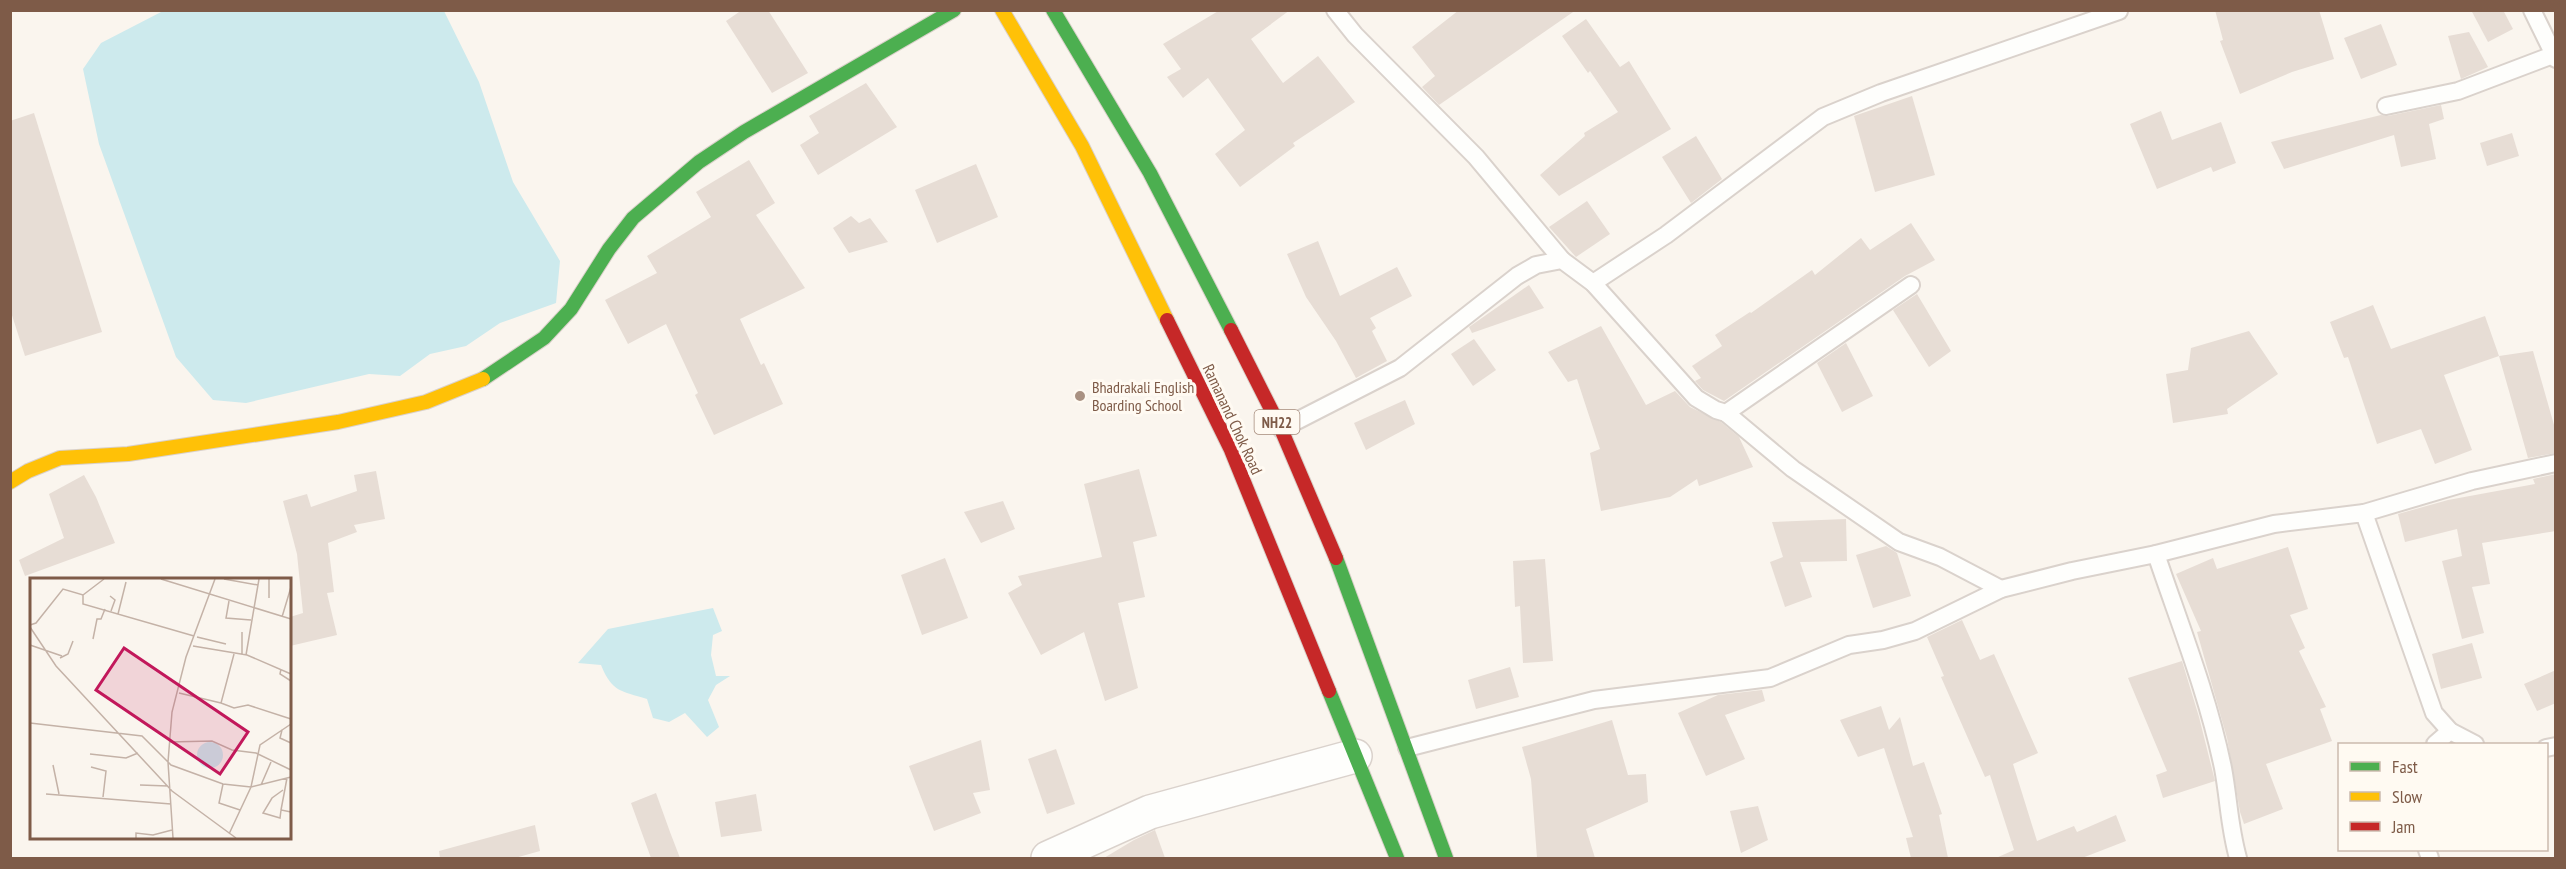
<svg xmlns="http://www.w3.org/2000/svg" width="2566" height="869" font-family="'PT Sans Narrow',sans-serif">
  <rect width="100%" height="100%" fill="#faf5ee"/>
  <g fill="#cdeaed">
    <path d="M163,11H444L479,82L513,182L560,261L556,303L500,323L466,346L430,354L400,376L369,374L246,403L213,400L176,357L99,144L83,69L101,43Z"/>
    <path d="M713,608L722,631L713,635L711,655L716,676H730L716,685L708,700L719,727L707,737L685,713L669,722L653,718L647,699C621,691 612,692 601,665L578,663L608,629Z"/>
  </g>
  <g fill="#e7ddd5">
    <path d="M742,10H768L808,73L772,93L726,21Z"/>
    <path d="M1220,10H1290L1251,39L1283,83L1318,56L1355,102L1293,143L1295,146L1240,187L1215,154L1245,130L1208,78L1183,98L1167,77L1181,69L1163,44Z"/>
    <path d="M1459,10H1576L1439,105L1422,87L1435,76L1412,47Z"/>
    <path d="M2215,10H2319L2334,59L2292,72L2240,94L2220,41L2223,40Z"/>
    <path d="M2471,10H2503L2513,29L2488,42Z"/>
    <path d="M1586,19L1620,67L1629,61L1671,129L1559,196L1540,175L1585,136L1584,133L1618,112L1590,71L1588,73L1562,36Z"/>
    <path d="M2381,24L2397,65L2361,79L2344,38Z"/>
    <path d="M2469,32L2488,67L2461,79L2448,36Z"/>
    <path d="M866,83L897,127L818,175L800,145L819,133L809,116Z"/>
    <path d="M1912,96L1935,175L1875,192L1854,116Z"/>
    <path d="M2441,105L2444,119L2429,124L2436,159L2401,167L2394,135L2284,169L2271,142L2381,115L2388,116Z"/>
    <path d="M2161,111L2172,140L2221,122L2236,163L2213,172L2211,167L2157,189L2130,124Z"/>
    <path d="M34,113L102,332L25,356L10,309V121Z"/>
    <path d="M2512,133L2519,156L2487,166L2480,143Z"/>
    <path d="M1696,136L1722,179L1691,203L1662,157Z"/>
    <path d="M749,160L775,203L756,215L805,288L740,319L761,365L764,363L783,404L714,435L695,395L698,393L666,324L628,344L605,300L657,273L647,256L711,217L696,192Z"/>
    <path d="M976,164L998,217L937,243L915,190Z"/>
    <path d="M1587,201L1610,234L1576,257L1549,227Z"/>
    <path d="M851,216L859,223L870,218L888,242L849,253L833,228Z"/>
    <path d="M1911,223L1935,260L1905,276L1724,401L1703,390L1695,381L1701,378L1692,366L1722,346L1715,335L1750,312L1751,313L1812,270L1815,275L1861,238L1870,250Z"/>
    <path d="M1318,241L1340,296L1397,267L1412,296L1370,318L1376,328L1372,331L1387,361L1356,378L1336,341L1306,297L1287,254Z"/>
    <path d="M1529,285L1544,308L1472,333L1469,327Z"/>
    <path d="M1917,294L1951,351L1929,367L1893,310Z"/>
    <path d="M2373,305L2391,349L2485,316L2499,356L2533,351L2556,432V453L2528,458L2499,356L2444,375L2472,450L2435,464L2421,429L2377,444L2348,357L2344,358L2330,322Z"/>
    <path d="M1601,326L1646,405L1675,391L1690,407L1721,422L1739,437L1753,467L1699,486L1697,479L1670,497L1601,511L1590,453L1600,449L1577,379L1568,382L1548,352Z"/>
    <path d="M2249,331L2278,374L2227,409L2228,414L2173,423L2166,374L2188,370L2191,348Z"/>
    <path d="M1474,339L1496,370L1473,386L1451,354Z"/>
    <path d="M1846,343L1873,396L1842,412L1817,363Z"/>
    <path d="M1405,400L1415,424L1366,450L1354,423Z"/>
    <path d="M1139,469L1157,536L1133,542L1145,597L1118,603L1138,688L1105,701L1084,632L1041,655L1008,593L1022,585L1018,576L1102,557L1084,484Z"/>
    <path d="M376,471L385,519L354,525L357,532L328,543L334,592L327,593L337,635L290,646V617L303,613L297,554L283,501L307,494L311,507L357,491L354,475Z"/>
    <path d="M2556,474V531L2482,543L2490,584L2472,587L2484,633L2462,639L2442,561L2462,556L2457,529L2405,542L2398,514L2448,500L2535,484L2533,479Z"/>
    <path d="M84,475L96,497L115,543L25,576L19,560L64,538L49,494Z"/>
    <path d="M1003,501L1015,529L981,543L964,512Z"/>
    <path d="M1846,519L1847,561L1800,562L1812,597L1785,607L1770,562L1783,557L1772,522Z"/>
    <path d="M1886,546L1897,553L1911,596L1873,608L1856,555Z"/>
    <path d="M2288,547L2308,609L2290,615L2305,648L2299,651L2326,707L2320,709L2332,741L2266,764L2283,809L2244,824L2240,812L2227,738L2197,632L2201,631L2176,574L2213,558L2217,569Z"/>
    <path d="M945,558L968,618L922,635L901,575Z"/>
    <path d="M1545,559L1553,661L1523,663L1520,606L1515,607L1513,561Z"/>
    <path d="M1962,620L1980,660L1994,654L2038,753L2013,764L2037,841L2074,826L2077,832L2116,815L2126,841L2082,858H1996L2014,850L1990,775L1985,777L1941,677L1944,676L1927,637Z"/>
    <path d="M2472,643L2482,678L2441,689L2432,654Z"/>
    <path d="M2182,661L2199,717L2215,781L2163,798L2156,775L2167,771L2128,678Z"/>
    <path d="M1510,667L1519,697L1476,709L1468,680Z"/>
    <path d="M2556,670V703L2537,711L2524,684Z"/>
    <path d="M1762,690L1765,701L1725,715L1745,759L1706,776L1678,713L1718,695Z"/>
    <path d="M1881,706L1889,730L1900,717L1913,766L1924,762L1942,814L1939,815L1948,858H1911L1906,838L1913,837L1884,748L1858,757L1840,720Z"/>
    <path d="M1612,720L1628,775L1646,774L1648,802L1586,829L1595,858H1537L1531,779L1522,747Z"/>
    <path d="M981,740L990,790L973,793L981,813L934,831L909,766Z"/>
    <path d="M1056,749L1075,804L1047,814L1028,759Z"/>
    <path d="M656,793L670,832L680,858H651L631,803Z"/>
    <path d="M756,794L762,831L721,837L715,802Z"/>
    <path d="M1758,806L1768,840L1741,853L1730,811Z"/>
    <path d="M535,825L540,851L515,858H440L439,851Z"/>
    <path d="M1155,830L1165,858H1104L1134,840Z"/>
  </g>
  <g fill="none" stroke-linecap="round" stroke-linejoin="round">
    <g stroke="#dad2cc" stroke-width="20">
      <g id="lane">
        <path d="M1335,10L1355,35L1476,157L1562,260"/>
        <path d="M2532,10L2556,59"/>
        <path d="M2386,106L2458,91L2553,55"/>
        <path d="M1593,283L1666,235L1823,117L1881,93L2119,11"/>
        <path d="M1726,413L1793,469L1899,542L1940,557L2001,589"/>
        <path d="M1281,429L1400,368L1517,276L1536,265L1562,260L1593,283L1696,398L1716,410L1726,413L1911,285"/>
        <path d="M2364,513L2472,481L2556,463"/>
        <path d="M2156,554C2180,625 2208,695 2223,768C2229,800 2229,826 2238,858"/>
        <path d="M2435,744L2450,731"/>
        <path d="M1407,748L1594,700L1770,678L1849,645L1883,640L1915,631L2001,589L2072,571L2156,554L2274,524L2364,513L2434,713L2450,731L2475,744"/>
        <path d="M2546,748L2556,746"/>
        <path d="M2427,850L2430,858"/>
      </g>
    </g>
    <g stroke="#dad2cc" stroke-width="36">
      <path id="street" d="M1048,858L1150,812L1355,756"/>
    </g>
    <g stroke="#dad1ca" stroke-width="16">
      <g id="fast">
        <path d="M1053,10L1150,173L1231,330"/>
        <path d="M483,379L544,338L571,309L609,249L633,218L699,162L744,132L954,10"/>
        <path d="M1336,558L1446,858"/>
        <path d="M1329,691L1397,858"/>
      </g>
    </g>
    <g stroke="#dad1ca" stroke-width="16">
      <g id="slow">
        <path d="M1002,10L1082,146L1167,320"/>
        <path d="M10,482L28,471L60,458L128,454L338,422L426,402L483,379"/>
      </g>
    </g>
    <g stroke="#dad1ca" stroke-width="16">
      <g id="jam">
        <path d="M1167,320L1231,450L1329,691"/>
        <path d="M1231,330L1281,429L1336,558"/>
      </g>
    </g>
    <use href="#lane" stroke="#fefefc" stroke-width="16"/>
    <use href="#street" stroke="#fefefc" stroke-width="33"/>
    <use href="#fast" stroke="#4caf50" stroke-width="14"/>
    <use href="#slow" stroke="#ffc107" stroke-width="14"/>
    <use href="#jam" stroke="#c62828" stroke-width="14"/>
  </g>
  <circle fill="#a99182" stroke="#fffaf2" stroke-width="2" cx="1080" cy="396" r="6"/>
  <g text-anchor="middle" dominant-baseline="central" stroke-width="6" stroke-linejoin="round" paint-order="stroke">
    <rect fill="#fffaf2" stroke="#a58b7b" stroke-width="1.5" x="1254.5" y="410" width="45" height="24" rx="4.5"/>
    <g font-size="15" font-weight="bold" fill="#7e5b48">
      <text x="1277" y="422">NH22</text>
    </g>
    <g font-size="16" fill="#7e5b48" stroke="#fffaf2" text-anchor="start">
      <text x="1092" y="387">Bhadrakali English<tspan x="1092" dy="18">Boarding School</tspan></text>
    </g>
    <g font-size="16" fill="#7e5b48" stroke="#fffaf2">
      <text transform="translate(1233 419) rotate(65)">Ramanand Chok Road</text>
    </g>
  </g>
  <g transform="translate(30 578)">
    <rect width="261" height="261" fill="#faf5ee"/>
    <path d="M167 177a13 13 0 1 1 26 0a13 13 0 1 1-26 0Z" fill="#cdeaed"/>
    <path fill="none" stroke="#c4b2a7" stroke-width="1.5" d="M131,1L261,41M194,1L228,7M53,17V26L164,58M80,18L85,22L81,33M239,20V1M199,23L196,40L221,42M88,36L96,4M252,39L261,9M0,47L6,45L33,11L53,17L74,1M0,49L26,88L142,213L206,260M167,59L196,66M63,61L67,41H71L75,31M0,67L32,78M163,68L217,77L261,96M204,76L191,125L204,130L218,127L261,141M212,77V54M216,77L229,1M30,80L38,76L43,63M251,91L250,96L261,103M149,115L191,125M0,145L112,158L141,187L193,206L221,209L261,199M252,152L250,160L261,165M139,164L182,163L202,172L226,175L261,192M60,176L96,180L108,175M23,187L29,216M61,189L76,193L73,219M257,200L251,232L261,234M193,206L189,225L210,232M110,207L138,208M231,207L241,184M16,216L141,226M251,232L250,240L233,235L242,220L253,212M199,256L221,209L230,167L261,146M106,260V255L123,257L142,252M143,260L138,184L142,134L156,79L185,1"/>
    <path fill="#c2185b" fill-opacity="0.15" stroke="#c2185b" stroke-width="3" d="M94,70L218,154L190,196L66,112Z"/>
    <rect width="261" height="261" fill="none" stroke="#7e5b48" stroke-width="3"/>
  </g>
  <rect width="2566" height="869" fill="none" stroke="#7e5b48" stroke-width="24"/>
  <rect x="2338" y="743" width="210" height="108" fill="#fffaf2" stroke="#cbbaae" stroke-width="1.5"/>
  <rect x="2350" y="762" width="30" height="9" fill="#4caf50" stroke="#cbbaae" stroke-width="1.5"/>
  <text x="2392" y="773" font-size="18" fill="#7e5b48">Fast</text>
  <rect x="2350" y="792" width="30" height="9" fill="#ffc107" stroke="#cbbaae" stroke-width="1.5"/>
  <text x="2392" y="803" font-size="18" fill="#7e5b48">Slow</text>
  <rect x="2350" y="822" width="30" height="9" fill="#c62828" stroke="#cbbaae" stroke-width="1.5"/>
  <text x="2392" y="833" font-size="18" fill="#7e5b48">Jam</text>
</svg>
